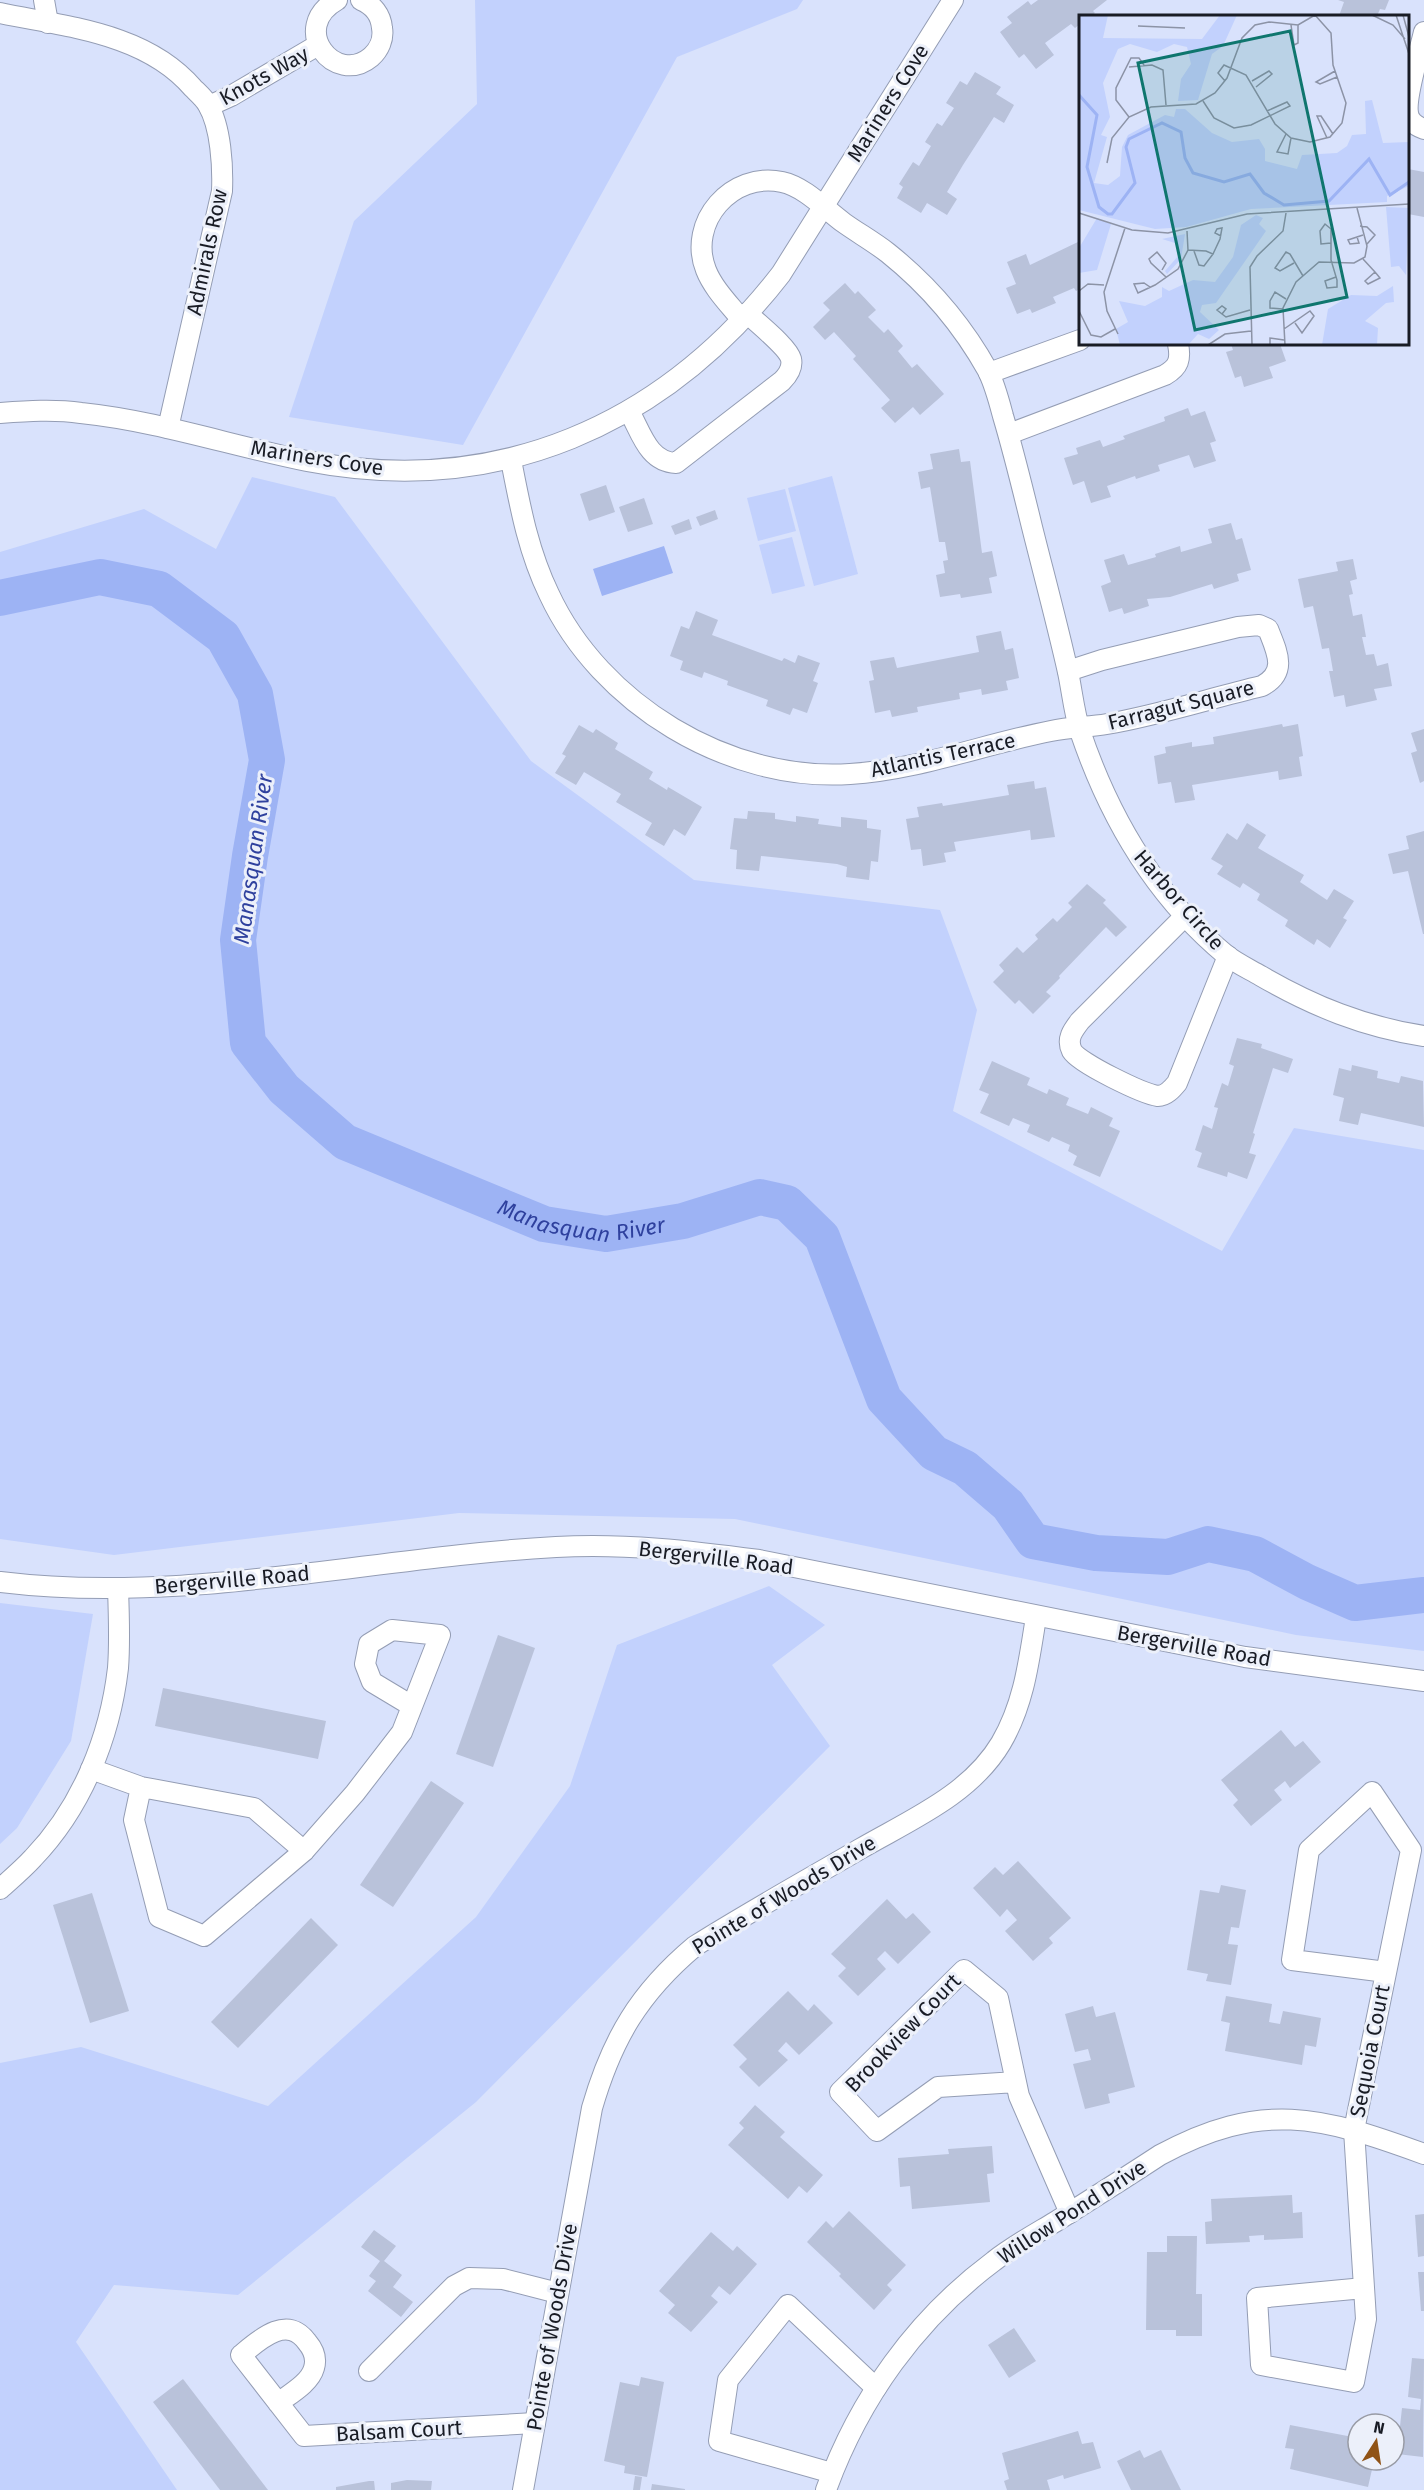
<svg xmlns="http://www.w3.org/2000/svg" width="1424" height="2490" font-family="'Fira Sans',sans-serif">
  <rect width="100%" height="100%" fill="#d9e2fc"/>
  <g fill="#c2d1fd">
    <path d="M475,0H803L797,9L677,57L463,445L289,417L354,221L477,104Z"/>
    <path d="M832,476L858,574L814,586L788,488Z"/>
    <path d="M252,477L335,497L531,761L694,880L940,910L977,1010L953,1111L1222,1251L1294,1128L1424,1150V1651L1296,1635L735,1519L459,1513L114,1555L0,1539V552L144,509L216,549Z"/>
    <path d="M785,489L796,531L758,541L747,498Z"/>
    <path d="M792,537L805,586L772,594L759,545Z"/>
    <path d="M769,1586L825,1625L772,1665L830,1746L476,2102L238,2295L114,2285L76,2342L177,2490H0V2063L81,2047L268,2106L476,1917L570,1786L617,1645Z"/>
    <path d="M0,1603L93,1614L71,1741L17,1828L0,1844Z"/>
  </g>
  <path fill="#9db3f4" d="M664,546L673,573L602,596L593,569Z"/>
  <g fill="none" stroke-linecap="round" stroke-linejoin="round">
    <path stroke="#9db3f4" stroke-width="36" id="s1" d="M0,598L100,577L159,589L223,637L255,694L267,760L250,856L238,940L248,1043L284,1089L345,1142L544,1224L606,1234L683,1221L760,1197L787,1203L822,1237L884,1399L934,1453L965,1468L1008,1505L1033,1541L1096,1553L1168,1557L1208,1544L1255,1554L1307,1582L1355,1603L1424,1595"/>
  </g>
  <g fill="#b9c2da">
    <path d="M1038,0H1107L1093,11L1095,13L1091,16H1080V24L1075,28L1071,24L1045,43L1054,55L1036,69L1024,54L1019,58L1000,32L1012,23L1007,17L1028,1L1031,5Z"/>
    <path d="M1338,0H1389L1385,10L1380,9L1377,16H1339L1344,2Z"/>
    <path d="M975,72L1001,87L996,94L1014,105L1004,123L994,117L963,165L947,192L957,199L947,215L927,203L921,213L897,198L903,187L899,184L913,162L919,166L931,146L925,142L937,123L942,126L954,108L946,103L960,81L967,85Z"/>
    <path d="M1408,169L1424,172V217L1408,214Z"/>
    <path d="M1080,241V289L1076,291L1074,288L1053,297L1056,303L1032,313L1030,309L1017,314L1006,288L1016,284L1007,262L1026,254L1030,265Z"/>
    <path d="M845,283L855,294L858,291L876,310L868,317L884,333L888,329L903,346L898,351L912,368L917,364L944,394L920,415L913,407L895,423L881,408L890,400L853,359L856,356L834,332L825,340L813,327L830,310L823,303Z"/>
    <path d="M1231,344H1280L1286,361L1269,367L1273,378L1244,387L1241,376L1235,378L1226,352L1233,350Z"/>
    <path d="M1188,408L1191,416L1205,411L1216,441L1210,443L1216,461L1194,468L1189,455L1158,465L1160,471L1136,479L1135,476L1107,486L1111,497L1091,503L1084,481L1073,485L1064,458L1078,454L1076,448L1100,440L1103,447L1125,439L1123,436L1165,421L1164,417Z"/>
    <path d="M959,449L961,462L970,461L982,553L992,551L997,576L989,578L992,593L961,598L960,594L940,597L936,575L945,573L943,561L948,560L945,542H939L930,487L921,489L918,472L933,469L930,454Z"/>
    <path d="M606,485L615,512L589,521L580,494Z"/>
    <path d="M644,498L653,524L628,532L619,507Z"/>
    <path d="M715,510L718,519L700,526L696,517Z"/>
    <path d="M689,519L692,529L675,535L671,526Z"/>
    <path d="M1231,523L1236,540L1242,538L1251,570L1237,574L1239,581L1214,589L1212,584L1170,597L1147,599L1149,606L1124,614L1122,608L1109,612L1101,586L1111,582L1104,560L1124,554L1128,565L1156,557L1155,554L1180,546L1181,552L1212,543L1208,529Z"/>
    <path d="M1353,559L1357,579L1350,581L1353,594L1349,595L1353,616L1362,614L1366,637H1362L1366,655L1374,654L1377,666L1388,663L1392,686L1374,689L1377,700L1346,707L1344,695L1334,697L1329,671H1333L1329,648L1322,649L1313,606L1304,608L1298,579L1338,571L1336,562Z"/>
    <path d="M696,611L718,620L712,635L782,661L784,658L795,663L798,655L820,663L813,681L818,683L807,713L793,708L790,715L766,706L768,700L727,685L728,681L704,672L702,678L680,670L683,661L670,656L681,626L689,629Z"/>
    <path d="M1001,631L1005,650L1013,648L1019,678L1006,681L1008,690L982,695L981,689L959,693L960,699L917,707L918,712L892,717L890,710L875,713L869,681L874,680L870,661L894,657L897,668L979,652L976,636Z"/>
    <path d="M1282,724L1283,727L1298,724L1303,756L1299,757L1302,776L1279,780L1278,771L1192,785L1195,800L1175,803L1171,782L1158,784L1154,756L1166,753L1165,747L1192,742V747L1214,744L1213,737Z"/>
    <path d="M579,725L593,733L596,729L618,743L615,749L653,772L649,779L667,790L668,787L702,807L685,836L674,829L664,846L645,835L652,823L616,802L621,794L584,772L576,785L555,773L566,756L562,754Z"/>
    <path d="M1424,729V781L1420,783L1411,753L1417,751L1411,733Z"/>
    <path d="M1034,781L1035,789L1046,787L1055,837L1031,840L1030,830L954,842L956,851L944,853L946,862L923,866L921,849L911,850L906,819L919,817L917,807L942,803L943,806L1009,795L1007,785Z"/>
    <path d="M748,811L775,813V819L796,822V816L819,819L818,824L841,827V817L867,820V828L881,830L878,862L871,861L869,880L846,877L847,867L837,864L761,856L759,871L736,869L737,850L730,849L734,818L747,819Z"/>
    <path d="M1247,823L1266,835L1258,848L1304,875L1300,882L1327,900L1334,889L1354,901L1343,918L1347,920L1330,948L1317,939L1314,945L1285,926L1288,920L1257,900L1260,894L1243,883L1240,888L1217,874L1223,866L1211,859L1227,833L1237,840Z"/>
    <path d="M1424,831V934H1423L1408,871L1393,874L1388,854L1409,849L1406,836Z"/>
    <path d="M1087,884L1106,900L1103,903L1127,927L1116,937L1106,927L1059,976L1060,978L1046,992L1051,996L1033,1014L1019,1000L1015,1004L993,982L1004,971L999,965L1017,947L1023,953L1038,939L1035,935L1053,918L1057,922L1072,907L1068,903Z"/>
    <path d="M1237,1038L1262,1044L1261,1048L1293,1059L1288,1073L1273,1068L1253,1133L1255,1134L1249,1153L1256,1155L1247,1179L1228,1172L1227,1177L1197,1167L1202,1153L1195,1150L1203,1125L1212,1129L1218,1108L1214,1107L1222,1083L1228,1086L1234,1066L1229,1064Z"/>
    <path d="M992,1061L1030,1078L1027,1085L1047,1094L1049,1089L1069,1098L1066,1105L1088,1114L1091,1107L1113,1118L1109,1126L1120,1131L1100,1177L1073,1165L1077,1156L1068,1151L1070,1145L1052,1137L1049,1142L1027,1132L1030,1125L1013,1118L1009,1126L980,1113L989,1094L979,1090Z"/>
    <path d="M1352,1065L1378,1071L1377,1078L1399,1083L1401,1076L1423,1081L1424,1127L1361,1113L1358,1125L1339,1121L1344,1098L1333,1095L1339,1068L1351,1071Z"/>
    <path d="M498,1635L535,1648L493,1767L456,1754Z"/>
    <path d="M163,1688L326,1721L318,1759L155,1726Z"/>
    <path d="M1281,1730L1295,1747L1303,1741L1321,1762L1290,1788L1285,1781L1274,1790L1282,1800L1251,1826L1233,1805L1238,1800L1221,1780Z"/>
    <path d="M431,1781L464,1803L393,1907L360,1885Z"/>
    <path d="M1018,1861L1071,1918L1049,1938L1053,1943L1033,1961L1005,1931L1017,1920L1007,1909L1000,1917L973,1888L995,1867L1003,1875Z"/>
    <path d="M1221,1885L1246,1890L1239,1928L1231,1927L1228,1944L1238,1945L1231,1985L1206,1981L1208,1974L1187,1970L1200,1890L1219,1893Z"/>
    <path d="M92,1893L129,2011L90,2023L53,1905Z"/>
    <path d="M887,1899L906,1919L913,1913L931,1932L898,1964L885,1951L877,1959L886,1969L858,1996L838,1976L846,1968L831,1954Z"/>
    <path d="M311,1918L338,1945L238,2048L211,2022Z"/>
    <path d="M788,1991L808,2011L814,2004L833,2023L799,2055L786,2042L778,2051L788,2060L759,2087L739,2067L747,2059L733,2045Z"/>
    <path d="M1226,1996L1272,2004L1269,2022L1280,2024L1283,2011L1321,2018L1316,2047L1305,2045L1302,2065L1225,2051L1230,2023L1221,2021Z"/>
    <path d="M1093,2006L1096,2017L1115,2012L1135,2087L1108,2094L1110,2103L1085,2109L1073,2064L1091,2060L1088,2049L1075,2052L1065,2014Z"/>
    <path d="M755,2105L785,2132L780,2137L823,2175L807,2193L799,2186L788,2199L728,2145L744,2128L739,2123Z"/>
    <path d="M992,2146L994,2173L987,2174L990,2202L912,2209L910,2186L900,2187L898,2158L949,2154L948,2149Z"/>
    <path d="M1292,2195L1293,2213L1302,2212L1303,2238L1264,2240V2235L1249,2236L1250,2242L1206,2244L1205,2222L1212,2221L1211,2199Z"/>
    <path d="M849,2211L906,2265L887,2285L892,2290L874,2310L839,2276L841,2274L807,2242L826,2221L833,2228Z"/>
    <path d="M1424,2214V2256L1418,2257L1415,2215Z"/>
    <path d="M374,2230L396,2246L384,2261L402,2275L393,2287L413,2302L401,2317L368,2291L376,2281L369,2276L380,2261L361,2247Z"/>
    <path d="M711,2232L733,2251L737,2246L757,2264L730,2295L719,2286L711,2296L718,2302L691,2332L668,2313L675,2305L659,2291Z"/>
    <path d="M1167,2236H1197L1196,2294H1202V2336H1176V2330H1146L1147,2252H1167Z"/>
    <path d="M1418,2272H1424V2311H1421Z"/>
    <path d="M1014,2328L1036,2361L1009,2378L988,2345Z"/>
    <path d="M1412,2358L1424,2359L1423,2457L1397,2454L1402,2408L1420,2410L1421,2399L1408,2397Z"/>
    <path d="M641,2377L664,2382L647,2477L624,2473L625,2466L604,2461L620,2382L639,2386Z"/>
    <path d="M183,2379L268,2490H220L153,2402Z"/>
    <path d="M1290,2425L1358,2438V2460H1382L1381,2467L1373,2465L1368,2487L1290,2469L1294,2449L1285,2448Z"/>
    <path d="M1078,2431L1082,2444L1093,2442L1101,2468L1064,2479L1063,2475L1047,2480L1050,2490H1007L1004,2481L1009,2479L1002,2453Z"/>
    <path d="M1140,2450L1144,2458L1161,2450L1181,2490H1131L1117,2461Z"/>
    <path d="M635,2476L642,2477L640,2490H633Z"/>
    <path d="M407,2480L432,2481L431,2490H391V2483Z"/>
    <path d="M369,2481H374L375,2490H336V2487Z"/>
    <path d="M652,2484L685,2489V2490H651Z"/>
  </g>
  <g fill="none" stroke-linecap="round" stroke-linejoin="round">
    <g stroke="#949db4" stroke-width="22">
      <g id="minor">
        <path d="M44,0L48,23"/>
        <path d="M337,0C288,28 335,87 371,57C379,50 384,39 382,28C381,15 373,5 361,0"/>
        <path d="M0,13C67,27 146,33 193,88C198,93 205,99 208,105C221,127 223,167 222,191L168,428"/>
        <path d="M1424,32C1420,50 1405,96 1408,113C1409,122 1416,126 1424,129"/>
        <path d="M209,106L231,96L318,45"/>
        <path d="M741,319C729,304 713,288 706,270C687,222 732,171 782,182C805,187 825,209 844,223C858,233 874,242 888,253C928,285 963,326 988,371C995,385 999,401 1003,416C1014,453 1023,490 1032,527C1044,575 1057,623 1068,672C1072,691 1074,712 1080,731C1109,817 1155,896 1226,955C1236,963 1249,969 1261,976C1313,1006 1364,1027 1424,1036"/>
        <path d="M989,373L1080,340"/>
        <path d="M629,411C641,432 648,462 676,463L782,381C788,375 793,368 791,359C788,347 757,323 747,313"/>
        <path d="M0,413C27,411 54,409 81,413C158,421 232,446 307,461C498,498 663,426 781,274L953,0"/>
        <path d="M1009,434L1165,375C1179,367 1181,359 1178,344"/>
        <path d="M511,460C520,506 528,551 549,594C600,704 728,782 850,774C918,770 984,744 1051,731C1070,727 1089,727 1107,724C1159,715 1211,698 1262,686C1288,672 1277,652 1268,629L1259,625L1238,627L1102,660L1068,671"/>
        <path d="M1186,915L1080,1021C1073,1030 1066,1039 1072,1051C1079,1063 1143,1094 1158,1096C1166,1096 1172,1089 1177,1083L1228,956"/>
        <path d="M0,1582C186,1605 371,1557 556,1547C624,1543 692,1551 759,1560L1245,1657L1424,1681"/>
        <path d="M91,1769L141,1787L254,1808L304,1851L204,1936L159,1917L134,1820L141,1787"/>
        <path d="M304,1851L355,1793L402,1732L440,1635L392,1630L369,1644L365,1664L372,1682L412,1706"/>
        <path d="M0,1889C11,1879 23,1869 33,1858C82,1807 110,1737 118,1668C120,1642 119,1615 118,1589"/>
        <path d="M1016,2082L938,2087L877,2131L840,2092L964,1970L998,1998L1019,2096L1070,2213"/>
        <path d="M1364,2288L1257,2298L1261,2365L1354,2382L1366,2319L1354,2130L1411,1850L1372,1792L1309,1850L1292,1960L1386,1972"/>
        <path d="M369,2371L454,2286L469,2278L503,2279L558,2293"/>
        <path d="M278,2403C290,2394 310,2383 314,2368C317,2358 313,2349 307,2342C287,2314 259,2340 241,2355L304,2436L535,2423"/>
        <path d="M832,2473L719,2441L728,2380L788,2305L876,2388"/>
        <path d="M523,2490L592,2108C612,2039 639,1993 695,1946C749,1912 805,1881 860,1849C910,1820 970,1795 1001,1743C1024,1704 1029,1661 1036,1617"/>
        <path d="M826,2490C859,2399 916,2319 994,2261C1013,2246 1035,2234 1055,2222C1090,2200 1125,2178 1160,2155C1262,2100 1320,2116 1424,2154"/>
      </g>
    </g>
    <use href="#minor" stroke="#fff" stroke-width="20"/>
  </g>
  <g text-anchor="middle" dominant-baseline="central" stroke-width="6" stroke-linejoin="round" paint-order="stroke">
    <g font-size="21" fill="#191c25" stroke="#ecf0fa">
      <text transform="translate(264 76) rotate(-29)">Knots Way</text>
      <text transform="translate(888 103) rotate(-58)">Mariners Cove</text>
      <text transform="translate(207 252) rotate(-78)">Admirals Row</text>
      <text transform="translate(317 458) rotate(9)">Mariners Cove</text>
      <text transform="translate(1181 705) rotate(-14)">Farragut Square</text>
      <text transform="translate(943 755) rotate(-12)">Atlantis Terrace</text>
      <text transform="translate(1179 900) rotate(49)">Harbor Circle</text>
      <text transform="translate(716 1558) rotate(7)">Bergerville Road</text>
      <text transform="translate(232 1580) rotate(-5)">Bergerville Road</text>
      <text transform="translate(1194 1646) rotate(10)">Bergerville Road</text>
      <text transform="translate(784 1895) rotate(-31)">Pointe of Woods Drive</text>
      <text transform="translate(903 2033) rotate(-46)">Brookview Court</text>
      <text transform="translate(1370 2051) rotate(-79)">Sequoia Court</text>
      <text transform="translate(1072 2212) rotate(-33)">Willow Pond Drive</text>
      <text transform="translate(552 2327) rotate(-80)">Pointe of Woods Drive</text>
      <text transform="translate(399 2431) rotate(-3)">Balsam Court</text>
    </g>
    <g font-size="22" font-style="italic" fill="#2f419e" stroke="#ecf0fa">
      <text transform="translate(253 859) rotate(-82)">Manasquan River</text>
      <text stroke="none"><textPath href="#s1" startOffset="1052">Manasquan River</textPath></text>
    </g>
  </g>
  <g transform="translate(1079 15)">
    <rect width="330" height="330" fill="#d9e2fc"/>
    <path d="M0,0H29L24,23L123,24L141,0H158L144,31L133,39L119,85L99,86L102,64L112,49L108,32L95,29L78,37L51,29L39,34L24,68L31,102L22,120L28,122L15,168L29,170L41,161L43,132L49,120L86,100L95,102L97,94H106L133,118L153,127L180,124L186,134V146L218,154L223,140L258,138L268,131L273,120L287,119L286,86L293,85L304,128L330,127V171L308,181V187L172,194L107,212L76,214L0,195ZM307,192L330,193L327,260L320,251L312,252ZM177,200L184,203L180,209L187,216L137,288L123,290L121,297L140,315L130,324L119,319L109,330H41L37,314L49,307L40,286L66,291L83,282V272L90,276L114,265L136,267L154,242L162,210ZM18,203L32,209L18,255L0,258V233ZM106,219L102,244L88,259L86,256L100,240L96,228L83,224ZM314,271L315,287L307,288L286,306L299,313L298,330H243L249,294L272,280L298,281Z" fill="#c2d1fd"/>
    <path fill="none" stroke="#9db3f4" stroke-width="3" d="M0,80L18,100L8,152L20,192L29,199H33L56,168L47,132L50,124L83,108L102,117L106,143L114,158L145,167L171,159L185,178L205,190L250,186L290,144L311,180L330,167"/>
    <path fill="none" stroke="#8c93a6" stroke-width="1.5" d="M293,0L314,10L326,24M317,0L330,39M324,0L330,22M212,10L215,30L219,28V10M59,11L106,13M50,52L73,50L84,55L87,90M256,56L237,67L241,69L258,62M146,66L139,58L145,50L167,60L196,109L212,123L231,127L251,122L263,108L267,88L254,50L252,18L236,0M173,66L190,56L193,59L177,72M124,86L135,103L155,113L172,110L211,91L208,87L188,96M50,102L37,85V73L52,43H60L65,50M207,119L198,137L209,139L212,123M248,123L238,101H242L254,119M28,148L33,123L50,102L72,92L117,89L136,78L148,63L163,23L176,10L190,7L219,10L236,0M0,198L53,215L89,218L168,199L330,189M281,211L288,212L296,220L288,229M278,222L280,228L271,229L269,225L284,220M252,228L242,229L241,216L246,209L252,214V245L258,265V272L248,273L246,266L257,262M109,235L127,236L134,239L125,251L120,250L115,236M134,239L141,224L143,213L138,214L136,218L142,221M284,244L296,257L301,263L289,269L286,266L296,257M215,248L201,256L196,253L207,237L211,239L224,261M83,255L87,248L78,237L70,244L72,248L87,262M71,272L65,268L55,269L59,278L76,270L99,254L109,235L108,216M0,276L9,269L25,270M204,294L191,293V286L196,277L207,284M0,296L12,320L22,322L36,314M143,299L147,294L143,291L138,295L143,299L147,302L171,295M205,314L231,296L235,301L223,318L216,308M39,319L28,296L25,277L46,213M129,330L146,319L172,316M173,330L171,252L178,241L204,216L207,198M191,330V323L205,325M206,330L204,293L217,267L240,247L275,248L286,242L288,231L278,193"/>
    <path fill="#0f766e" fill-opacity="0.15" stroke="#0f766e" stroke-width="3" d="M211,16L268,282L116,315L59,48Z"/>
    <rect width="330" height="330" fill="none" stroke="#191c25" stroke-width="3"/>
  </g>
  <g transform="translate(1376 2442) rotate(12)"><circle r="28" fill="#ecf0fa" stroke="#989ba5" stroke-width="1.5"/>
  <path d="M0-4.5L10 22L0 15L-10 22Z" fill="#905316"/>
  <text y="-9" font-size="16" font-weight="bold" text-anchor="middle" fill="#191c25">N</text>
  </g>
</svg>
